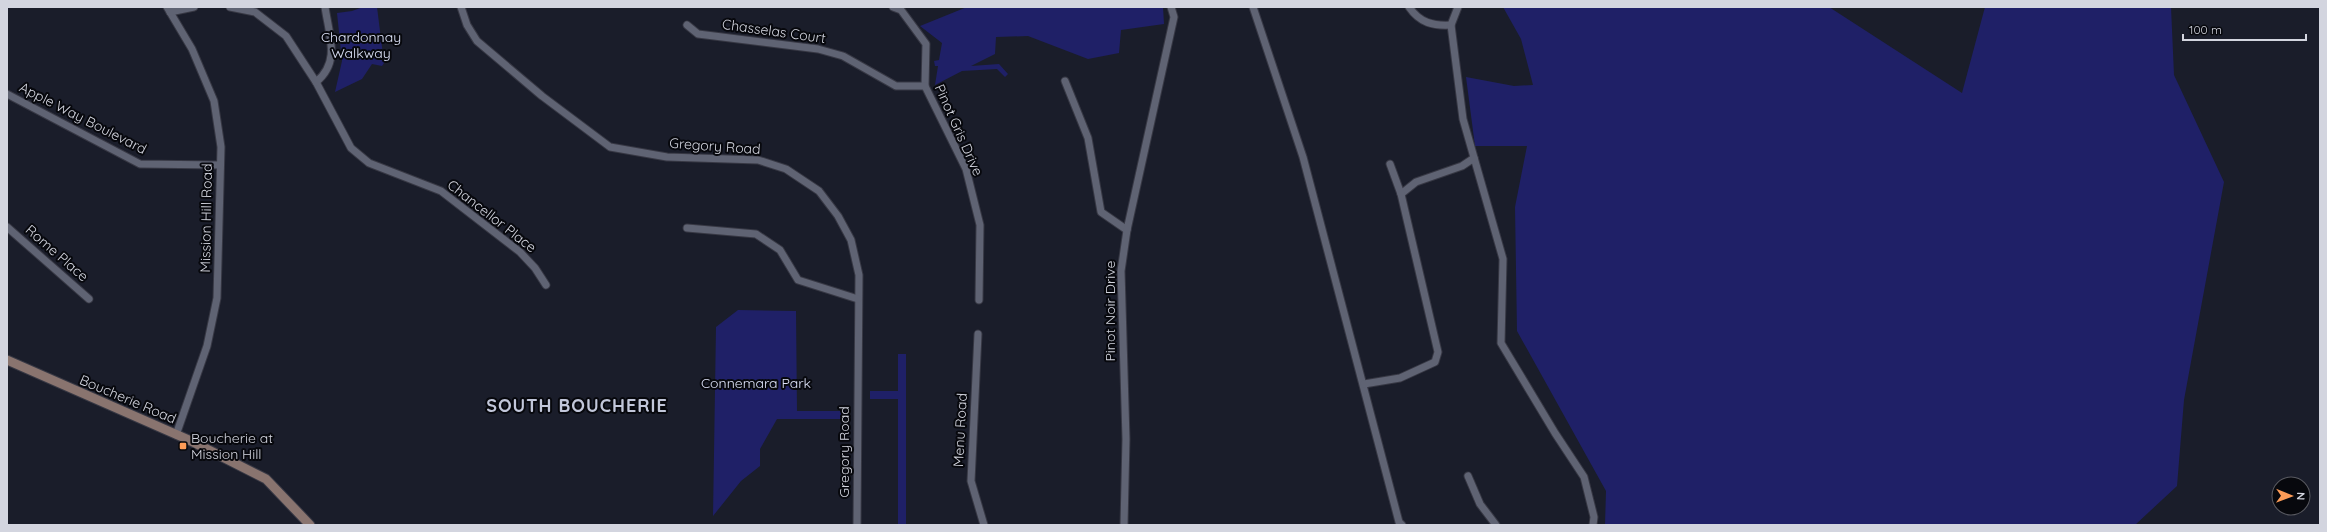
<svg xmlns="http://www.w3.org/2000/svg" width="2327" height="532" font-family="Quicksand,sans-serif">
  <rect width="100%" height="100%" fill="#1a1d2a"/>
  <g fill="#1f2067">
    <path d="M363,7H377L384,63L382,66L372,64L362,79L335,92L342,61L337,13L352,11Z"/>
    <path d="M967,7H1163L1164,24L1121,30L1119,53L1088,59L1028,36L996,37L995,54L971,66L999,64L1008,74L1005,77L997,69L962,71L935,85L938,66H935L934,61L939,60L942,43L920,26Z"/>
    <path d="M1503,7H1829L1962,93L1985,7H2171L2174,75L2224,182L2184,400L2177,486L2135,525H1605L1606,491L1517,331L1515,207L1527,146H1475L1466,77L1514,86L1533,85L1521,39Z"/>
    <path d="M738,310L796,311L797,411H846V419H777L760,449V466L741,481L713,516L716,327Z"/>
    <path d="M898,354H906V525H898V399H870V391H898Z"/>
  </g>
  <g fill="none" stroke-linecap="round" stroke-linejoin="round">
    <g stroke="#373844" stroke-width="9">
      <g id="minor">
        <path d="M167,7L192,49L214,101L221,147L217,298L207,346L176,435"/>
        <path d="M230,7L255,12L286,36L316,82L351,148L369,163L441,191L520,252L535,268L546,285"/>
        <path d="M461,7L467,25L477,41L542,96L610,147L667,157L758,160L786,169L819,191L838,216L851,240L859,275L857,525"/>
        <path d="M893,7L901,10L926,44L925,86L966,169L980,225L979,300"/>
        <path d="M1253,7L1303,157L1399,522L1402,525"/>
        <path d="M1409,7C1420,23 1433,26 1451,25"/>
        <path d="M1458,7L1451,25L1463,119L1503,259L1501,343L1555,433L1584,477L1594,517L1593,525"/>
        <path d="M170,12L194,7"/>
        <path d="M687,25L698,34L818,49L843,56L896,86H925"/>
        <path d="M1065,81L1088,138L1101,212L1127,230"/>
        <path d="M316,82C341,62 329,35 325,7"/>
        <path d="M7,94L140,164L219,165"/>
        <path d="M1401,194L1416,182L1462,166L1474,158"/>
        <path d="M7,227L89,299"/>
        <path d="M687,228L756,234L780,250L798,280L858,299"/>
        <path d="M978,334L971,481L984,525"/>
        <path d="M1364,384L1400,378L1435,362L1438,352L1401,194L1390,164"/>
        <path d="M1468,476L1480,504L1496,525"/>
        <path d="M1124,525L1126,439L1121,271L1127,230L1174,17L1171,7"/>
      </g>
    </g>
    <g stroke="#373844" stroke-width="11">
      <path id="secondary" d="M7,360L189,440L266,479L310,525"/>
    </g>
    <use href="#minor" stroke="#5f6373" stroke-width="7"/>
    <use href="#secondary" stroke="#89746f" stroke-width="9"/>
  </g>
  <rect fill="#fe9c57" stroke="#07080d" stroke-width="1.5" x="179" y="442" width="8" height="8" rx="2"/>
  <g text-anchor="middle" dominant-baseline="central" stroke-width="4" stroke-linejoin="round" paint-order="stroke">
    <g font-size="14" fill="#d3d5df" stroke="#07080d">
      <text transform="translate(774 31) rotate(8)">Chasselas Court</text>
      <text transform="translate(83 118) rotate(27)">Apple Way Boulevard</text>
      <text transform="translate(959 130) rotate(66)">Pinot Gris Drive</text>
      <text transform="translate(715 146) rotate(4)">Gregory Road</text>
      <text transform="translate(492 216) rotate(38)">Chancellor Place</text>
      <text transform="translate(206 218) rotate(-89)">Mission Hill Road</text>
      <text transform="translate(57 253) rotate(41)">Rome Place</text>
      <text transform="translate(1110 311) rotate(-90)">Pinot Noir Drive</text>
      <text transform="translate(128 399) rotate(23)">Boucherie Road</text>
      <text transform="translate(960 430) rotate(-87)">Menu Road</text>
      <text transform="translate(844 452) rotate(-90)">Gregory Road</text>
    </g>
    <g font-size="14" fill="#dde2f8" stroke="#07080d">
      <text x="361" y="37">Chardonnay<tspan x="361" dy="16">Walkway</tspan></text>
      <text x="756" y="383">Connemara Park</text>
    </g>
    <g font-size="14" fill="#d3d5df" stroke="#07080d" text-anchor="start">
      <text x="191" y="438">Boucherie at<tspan x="191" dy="16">Mission Hill</tspan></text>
    </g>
    <g font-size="18" font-weight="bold" letter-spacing="1" fill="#c2c7da" stroke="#07080d">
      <text x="577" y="405">SOUTH BOUCHERIE</text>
    </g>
  </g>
  <rect width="2327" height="532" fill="none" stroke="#d3d5df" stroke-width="16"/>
  <g transform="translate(2291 496) rotate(91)"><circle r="19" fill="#07080d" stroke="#595a61"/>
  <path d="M0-3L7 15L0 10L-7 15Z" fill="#fe9c57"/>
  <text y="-6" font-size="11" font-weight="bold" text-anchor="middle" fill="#d3d5df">N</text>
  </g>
  <path d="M2183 34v6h123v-6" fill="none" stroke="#d3d5df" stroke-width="2"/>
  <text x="2189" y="34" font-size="12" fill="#d3d5df" stroke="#07080d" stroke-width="3" paint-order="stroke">100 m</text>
</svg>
